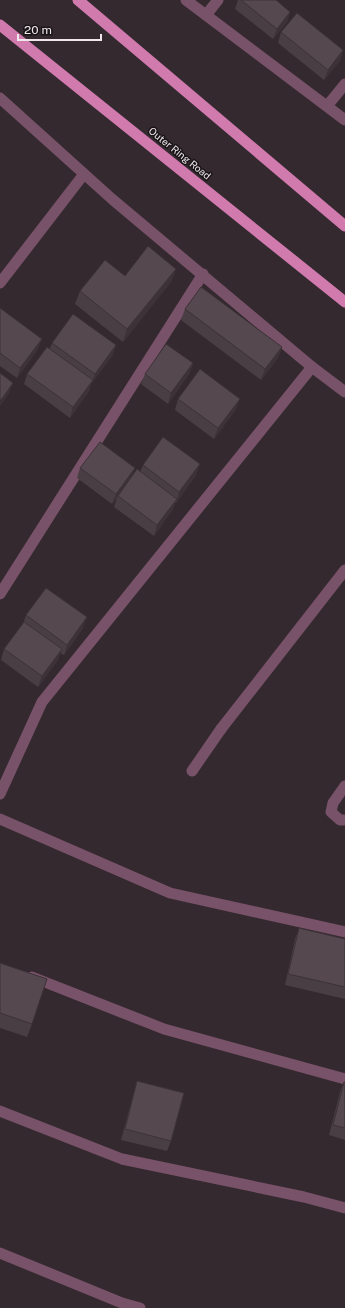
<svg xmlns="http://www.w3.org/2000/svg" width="345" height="1308" font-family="'Public Sans',sans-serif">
  <rect width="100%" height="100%" fill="#352930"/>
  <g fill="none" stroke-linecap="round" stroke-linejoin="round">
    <path stroke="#785268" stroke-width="11" d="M192,771L221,729"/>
    <g stroke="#785268" stroke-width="11">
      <path d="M206,15L218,0"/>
      <path d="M327,106L345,84"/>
      <path d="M0,283L84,174"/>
      <path d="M0,594L203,274"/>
      <path d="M221,729L345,570"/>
      <path d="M345,786L333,803L331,812L340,820H345"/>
      <path d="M0,794L42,702L312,367"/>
      <path d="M0,819L170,893L345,932"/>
      <path d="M32,977L164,1029L345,1079"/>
      <path d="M0,1111L122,1159L304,1197L345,1208"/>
      <path d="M0,1253L122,1303L140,1308"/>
    </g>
    <g stroke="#785268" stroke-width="11">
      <path d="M186,0L345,120"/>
      <path d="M0,98L112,199L312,367L345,392"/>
    </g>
    <g stroke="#d07aae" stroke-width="11">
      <path d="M78,0L345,226"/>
      <path d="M0,25L345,302"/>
    </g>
  </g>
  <g fill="#493e44">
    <path d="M238,0H276L290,12L287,22L273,39L235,9Z"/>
    <path d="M281,32L343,50L340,61L324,80L278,43Z"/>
    <path d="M176,269L171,282L123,342L75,304L80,291L125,276Z"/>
    <path d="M0,308L38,349L17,378L0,366Z"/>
    <path d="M185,309L282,347L278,358L261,380L181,320Z"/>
    <path d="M52,343L116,345L112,356L91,384L89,391L70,418L24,384L27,374L50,348Z"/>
    <path d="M193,363L189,374L168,404L141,384L145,374Z"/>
    <path d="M178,399L236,409L214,439L175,410Z"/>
    <path d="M143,465L196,475L176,503H175L173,509L154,536L114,507L117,498L112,504L77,478L80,468L132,476L140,472Z"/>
    <path d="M26,615L83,628L64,655L60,653L58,660L38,687L1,660L4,649L23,624Z"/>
    <path d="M299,928L345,939V999L285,985L295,939Z"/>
    <path d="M0,963L32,1024L27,1037L0,1028Z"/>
    <path d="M137,1081L171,1141L167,1151L121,1140L134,1092Z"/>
    <path d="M344,1082H345V1140L329,1135L340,1092Z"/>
  </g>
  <g fill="#3c3237">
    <path d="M290,12L287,22L273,39L277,29Z"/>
    <path d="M343,50L340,61L324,80L328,70Z"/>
    <path d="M176,269L171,282L123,342L127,329Z"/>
    <path d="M42,339L38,349L17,378L20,368Z"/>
    <path d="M116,345L112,356L91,384L89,391L70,418L73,407L92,381L95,374Z"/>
    <path d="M282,347L278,358L261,380L265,369Z"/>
    <path d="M193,363L189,374L168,404L171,393Z"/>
    <path d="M13,383L9,394L0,406V402L1,400Z"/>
    <path d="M240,399L236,409L214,439L218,428Z"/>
    <path d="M200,464L196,475L176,503L179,492Z"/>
    <path d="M135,468L131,478L118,496L112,504L116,494Z"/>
    <path d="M177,499L173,509L154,536L157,525Z"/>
    <path d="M87,617L83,628L64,655L67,645Z"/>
    <path d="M62,649L58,660L38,687L42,676Z"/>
  </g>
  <g fill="#55484f" stroke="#3c3237">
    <path d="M241,0H276L290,12L277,29Z"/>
    <path d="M297,13L343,50L328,70L281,32Z"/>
    <path d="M148,246L176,269L127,329L80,291L105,260L125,276Z"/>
    <path d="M201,287L282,347L265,369L185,309Z"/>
    <path d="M0,308L42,339L20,368L0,353Z"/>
    <path d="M73,314L116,345L95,374L52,343Z"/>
    <path d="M166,344L193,363L171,393L145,374Z"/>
    <path d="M47,347L93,380L73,407L27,374Z"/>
    <path d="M200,369L240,399L218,428L178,399Z"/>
    <path d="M0,373L13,383L1,400L0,399Z"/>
    <path d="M163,437L200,464L179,492L143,465Z"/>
    <path d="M100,442L135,468L116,494L80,468Z"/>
    <path d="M137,469L177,499L157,525L118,496Z"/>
    <path d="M46,588L87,617L67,645L26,615Z"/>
    <path d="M24,622L62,649L42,676L4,649Z"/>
    <path d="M299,928L345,939V987L288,974Z"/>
    <path d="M0,963L47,979L32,1024L0,1013Z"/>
    <path d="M137,1081L184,1093L171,1141L125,1129Z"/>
    <path d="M344,1082H345V1128L333,1125Z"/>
  </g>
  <g text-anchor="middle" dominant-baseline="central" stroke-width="3" stroke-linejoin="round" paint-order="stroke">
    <g font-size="10" fill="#efe7eb" stroke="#191417">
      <text transform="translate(180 153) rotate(39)">Outer Ring Road</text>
    </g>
  </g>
  <path d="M18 34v6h83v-6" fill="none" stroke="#efe7eb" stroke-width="2"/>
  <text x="24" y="34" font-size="12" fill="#efe7eb" stroke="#191417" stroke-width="3" paint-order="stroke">20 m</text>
</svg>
